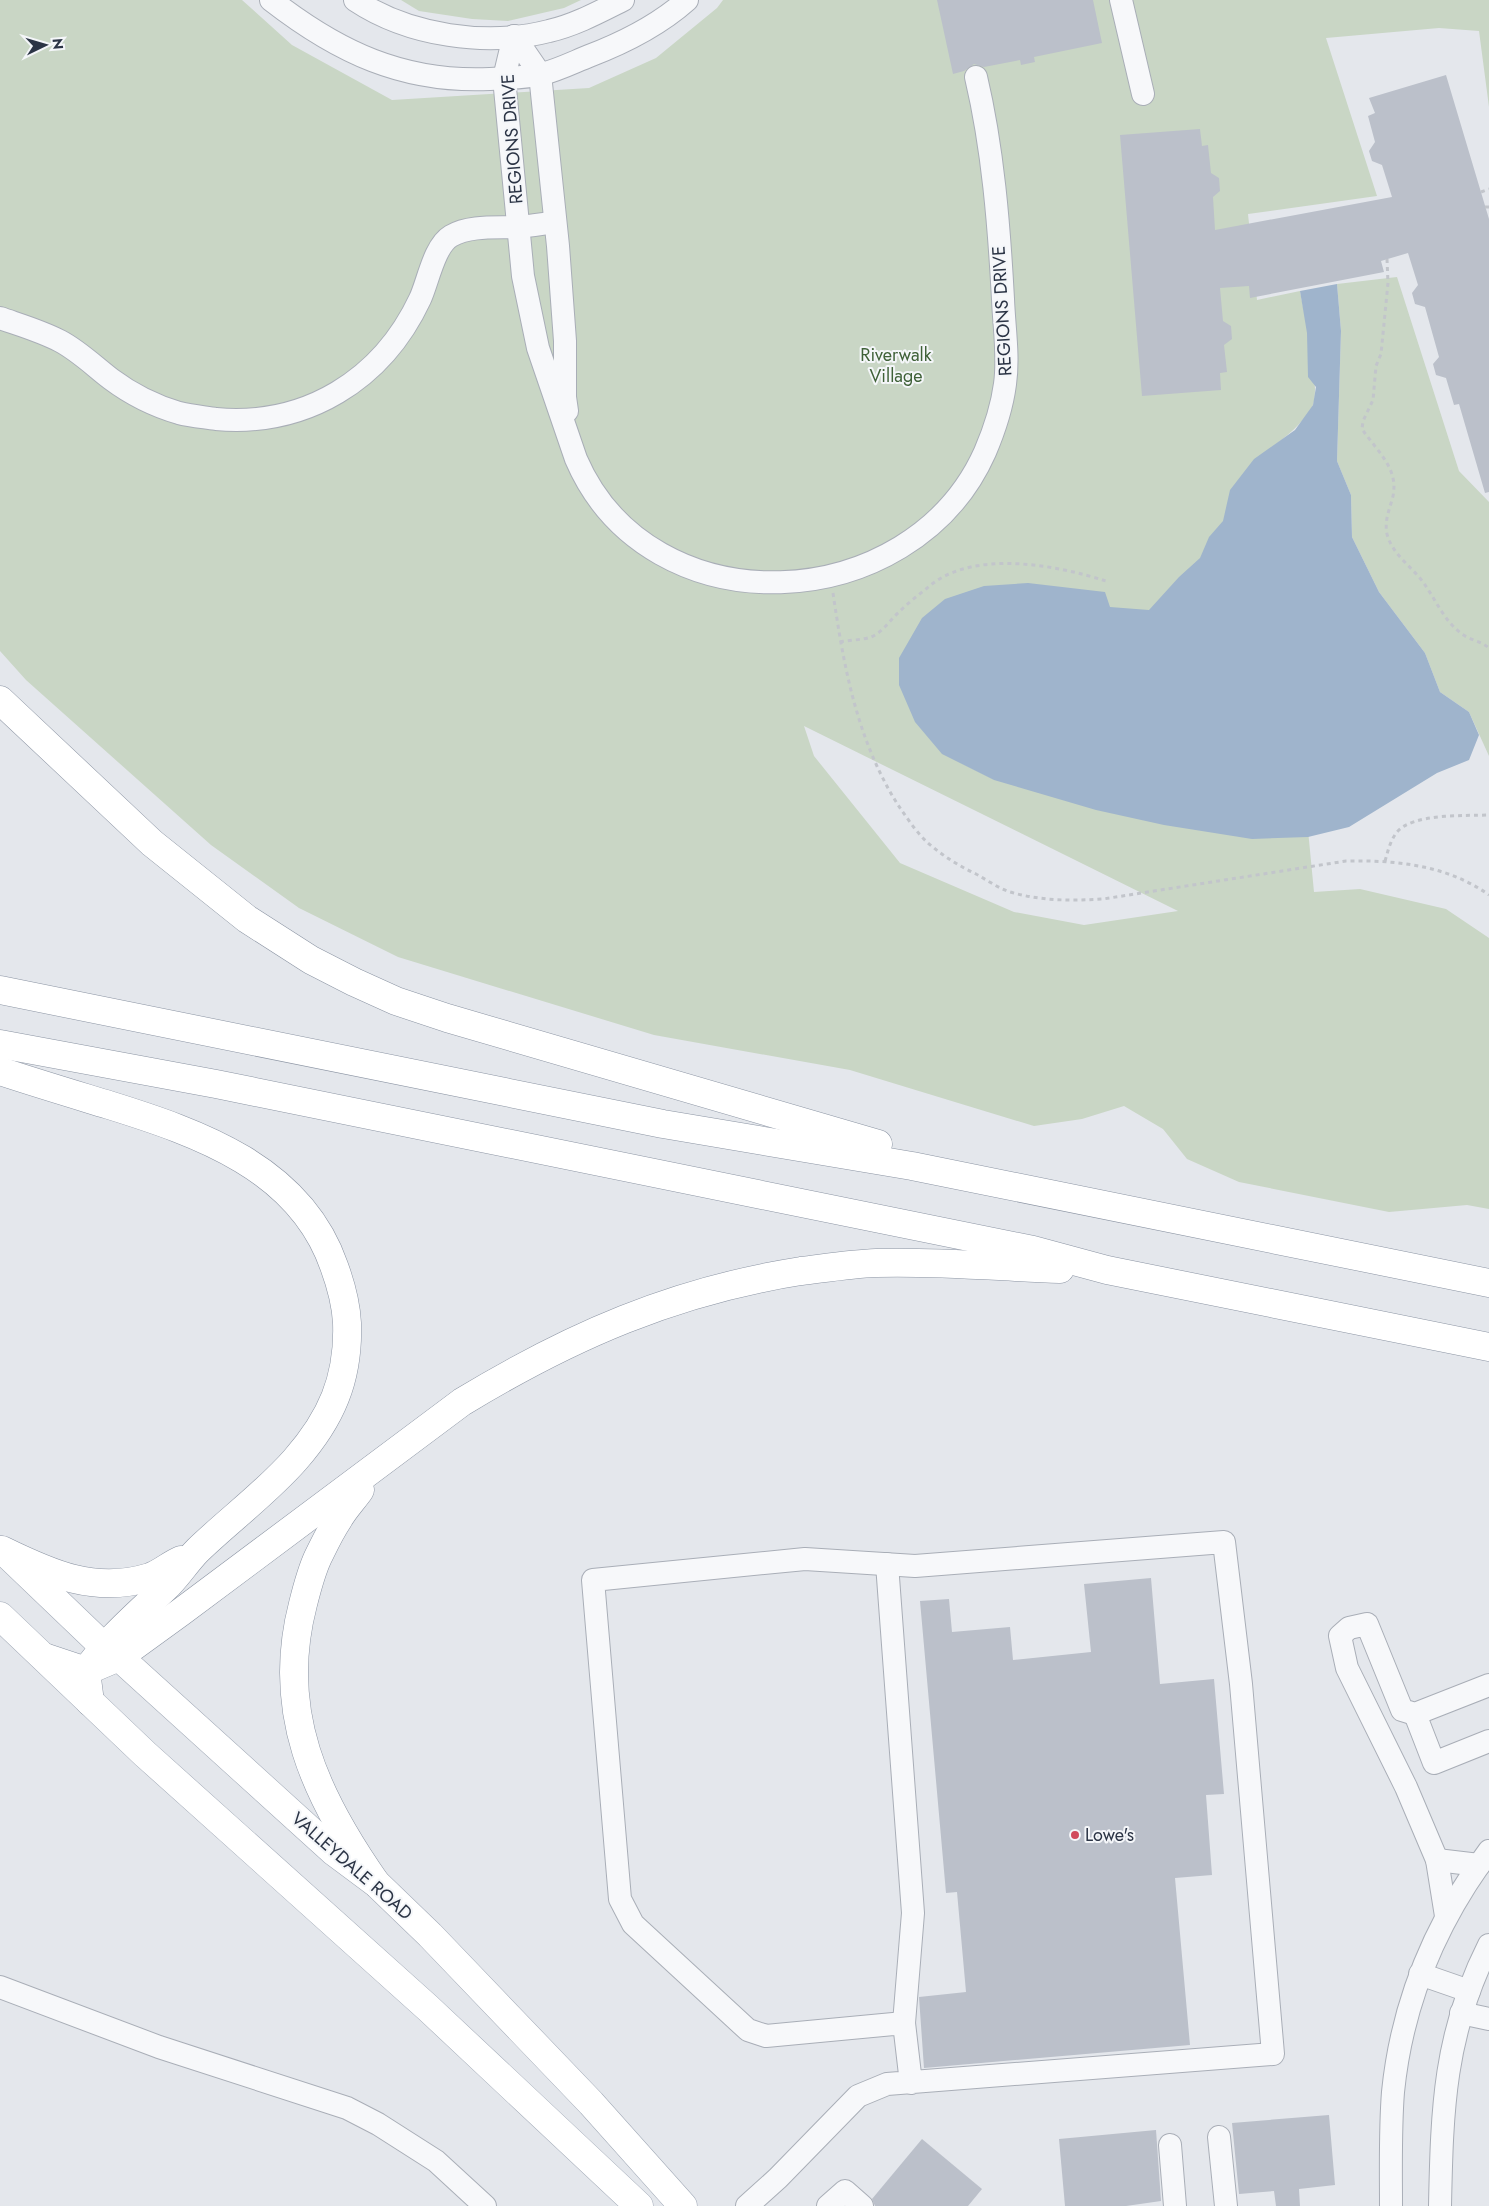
<svg xmlns="http://www.w3.org/2000/svg" width="1489" height="2206" font-family="Jost,sans-serif">
  <rect width="100%" height="100%" fill="#e4e7ec"/>
  <g fill="#c9d6c5" fill-rule="evenodd">
    <path d="M0,0H242L292,45L392,100L589,88L656,58L717,8L723,0H1489V107L1479,31L1439,28L1326,38L1377,196L1248,214L1257,300L1300,291C1304,314 1322,390 1312,407C1302,424 1287,436 1271,448L1314,892L1360,889L1446,909L1489,938V1209L1467,1205L1389,1212L1239,1182L1187,1159L1163,1129L1124,1106L1082,1119L1034,1126L850,1070L654,1035L398,957L299,908L211,845L26,680L0,651ZM804,726L1178,911L1084,925L1014,912L900,863L814,756Z"/>
    <path d="M401,0H581L564,8L508,21L472,19L419,11Z"/>
    <path d="M1397,277L1459,471L1489,502V756L1469,712L1440,692L1425,653L1379,592L1352,537L1351,495L1337,461L1341,331L1337,284Z"/>
  </g>
  <path fill="#9fb4cc" d="M1337,284L1341,331L1337,461L1351,495L1352,537L1379,592L1425,653L1440,692L1469,712L1479,735L1469,760L1437,773L1349,827L1308,837L1252,839L1164,825L1096,810L994,780L942,754L915,722L899,685V658L922,618L945,599L984,586L1028,583L1105,592L1110,607L1149,610L1179,577L1200,558L1209,537L1223,521L1230,490L1254,459L1295,430L1313,405L1316,387L1308,377L1307,333L1300,291Z"/>
  <g fill="#bbc0ca">
    <path d="M937,0H1093L1102,43L1034,57L1035,62L1021,65L1020,60L984,67L974,64L964,71L953,74Z"/>
    <path d="M1446,75L1489,219V492L1485,493L1459,404L1454,405L1446,378L1436,375L1433,364L1439,357L1425,307L1415,304L1412,293L1418,285L1408,253L1381,261L1384,272L1250,298L1249,286L1220,288L1223,321L1231,326L1232,339L1224,345L1227,372L1220,373L1221,390L1142,396L1120,135L1200,129L1202,146L1208,145L1211,173L1219,178L1220,191L1213,197L1215,230L1392,197L1382,165L1372,161L1369,151L1375,142L1368,116L1375,113L1369,98Z"/>
    <path d="M1151,1578L1160,1684L1214,1679L1224,1794L1206,1795L1212,1875L1175,1878L1190,2045L924,2068L919,1997L966,1992L957,1892L946,1893L920,1601L949,1599L952,1632L1010,1627L1013,1660L1091,1652L1084,1584Z"/>
    <path d="M1329,2115L1335,2185L1299,2189L1300,2206H1276L1274,2191L1239,2194L1232,2123Z"/>
    <path d="M1156,2130L1161,2201L1126,2206H1065L1059,2139Z"/>
    <path d="M922,2139L982,2189L968,2206H875L872,2199Z"/>
  </g>
  <g fill="none" stroke-linecap="round" stroke-linejoin="round">
    <g stroke="#a9aeb7" stroke-width="24">
      <g id="minor">
        <path d="M271,0C338,52 403,83 490,79C508,78 525,78 542,74C558,70 574,62 589,56C623,43 659,25 687,0"/>
        <path d="M355,0C409,36 487,47 549,31C575,25 599,12 623,0"/>
        <path d="M1121,0L1143,94"/>
        <path d="M514,36L504,78L523,276L538,348L576,459C650,631 911,618 985,452C994,431 1002,407 1005,384C1009,356 1004,327 1003,299C999,225 993,149 976,77"/>
        <path d="M514,36L540,74L558,246L565,341V397L567,411"/>
        <path d="M0,318C20,325 41,331 60,341C79,351 94,366 111,379C131,394 155,406 179,413C191,416 203,417 216,419C306,427 382,380 420,299C428,282 434,246 451,236C470,225 497,228 518,227C530,226 543,224 555,222"/>
        <path d="M887,1564L913,1913L904,2023"/>
        <path d="M1415,1714L1434,1763L1489,1741"/>
        <path d="M1437,1860L1479,1865"/>
        <path d="M1446,1916L1437,1860L1406,1787L1347,1668L1340,1636L1349,1628L1367,1624L1402,1710L1415,1714L1489,1685"/>
        <path d="M1420,1974L1469,1991"/>
        <path d="M0,1987L159,2047L347,2108L378,2124L436,2161L485,2206"/>
        <path d="M1461,2013L1489,2019"/>
        <path d="M1219,2137L1226,2206"/>
        <path d="M1170,2145L1175,2206"/>
        <path d="M747,2206L778,2178L858,2096L887,2084L1273,2054L1241,1684L1224,1542L915,1566L805,1559L593,1580L620,1899L633,1924L748,2030L766,2036L904,2023L911,2083"/>
        <path d="M828,2206L845,2191L862,2206"/>
        <path d="M1391,2206C1391,2168 1390,2130 1393,2092C1402,2003 1436,1922 1489,1851"/>
        <path d="M1440,2206C1442,2109 1444,2034 1489,1945"/>
      </g>
    </g>
    <g stroke="#a3abb8" stroke-width="29">
      <g id="major">
        <path d="M7,1554L103,1646L119,1657L333,1851L376,1883L430,1935L591,2103L683,2206"/>
        <path d="M0,1616L145,1754L428,2008L639,2206"/>
      </g>
    </g>
    <g stroke="#8b94a3" stroke-width="29">
      <g id="highway">
        <path d="M0,700L152,843L247,919L311,960L354,982L396,1001L447,1018L878,1144"/>
        <path d="M0,990L663,1124L912,1166L1489,1283"/>
        <path d="M0,1044L216,1084L1033,1250L1107,1270L1489,1347"/>
        <path d="M0,1071C36,1083 73,1094 109,1105C199,1133 300,1168 334,1266C341,1285 346,1303 347,1323C349,1379 331,1419 295,1460C266,1493 229,1520 198,1550C186,1562 177,1577 165,1588C137,1615 108,1639 86,1671L90,1702"/>
        <path d="M360,1490C353,1500 344,1509 338,1520C330,1532 324,1545 318,1557C311,1572 307,1588 303,1604C275,1711 315,1796 376,1883"/>
        <path d="M2,1550C51,1574 95,1594 150,1577C161,1573 171,1564 181,1560"/>
        <path d="M44,1657L86,1671L119,1657L181,1612L462,1402C571,1336 674,1291 801,1271C826,1268 851,1264 876,1263C938,1261 999,1267 1060,1269"/>
      </g>
    </g>
    <g stroke="#c2c5cb" stroke-width="3" stroke-dasharray="4 4" stroke-linecap="butt">
      <path d="M1481,192L1489,189"/>
      <path d="M1485,207H1489"/>
      <path d="M1387,259L1388,283L1381,354L1376,366L1373,400L1363,421L1362,429C1376,450 1399,468 1393,496C1390,509 1384,520 1387,534C1392,554 1411,566 1423,582C1436,600 1444,621 1462,634C1470,640 1481,641 1489,648"/>
      <path d="M833,593C844,668 857,740 898,805C907,818 917,833 928,843C943,856 959,866 976,874C987,880 998,888 1010,892C1041,901 1071,901 1103,899L1346,861C1396,860 1447,865 1489,895"/>
      <path d="M840,642C850,640 862,640 871,637C883,632 890,620 899,612C909,602 921,593 932,584C977,550 1056,565 1106,581"/>
      <path d="M1385,861C1388,851 1390,841 1397,832C1413,813 1466,816 1489,815"/>
    </g>
    <use href="#minor" stroke="#f7f8fa" stroke-width="22"/>
    <use href="#major" stroke="#fff" stroke-width="28"/>
    <use href="#highway" stroke="#fff" stroke-width="28"/>
  </g>
  <circle fill="#d1495b" stroke="#f4f6f9" stroke-width="2" cx="1075" cy="1835" r="5"/>
  <g text-anchor="middle" dominant-baseline="central" stroke-width="4" stroke-linejoin="round" paint-order="stroke">
    <g font-size="18" fill="#2b3445" stroke="#f4f6f9">
      <text transform="translate(512 139) rotate(-94)">REGIONS DRIVE</text>
      <text transform="translate(1002 311) rotate(-93)">REGIONS DRIVE</text>
      <text transform="translate(352 1866) rotate(41)">VALLEYDALE ROAD</text>
    </g>
    <g font-size="18" fill="#3f6138" stroke="#f4f6f9">
      <text x="896" y="355">Riverwalk<tspan x="896" dy="21">Village</tspan></text>
    </g>
    <g font-size="18" fill="#2b3445" stroke="#f4f6f9" text-anchor="start">
      <text x="1085" y="1835">Lowe's</text>
    </g>
  </g>
  <g transform="translate(45 45) rotate(85)" stroke="#f4f6f9" stroke-width="4" paint-order="stroke">
  <path d="M0-4L9 19L0 12L-9 19Z" fill="#2b3445"/>
  <text y="-8" font-size="14" font-weight="bold" text-anchor="middle" fill="#2b3445">N</text>
  </g>
</svg>
